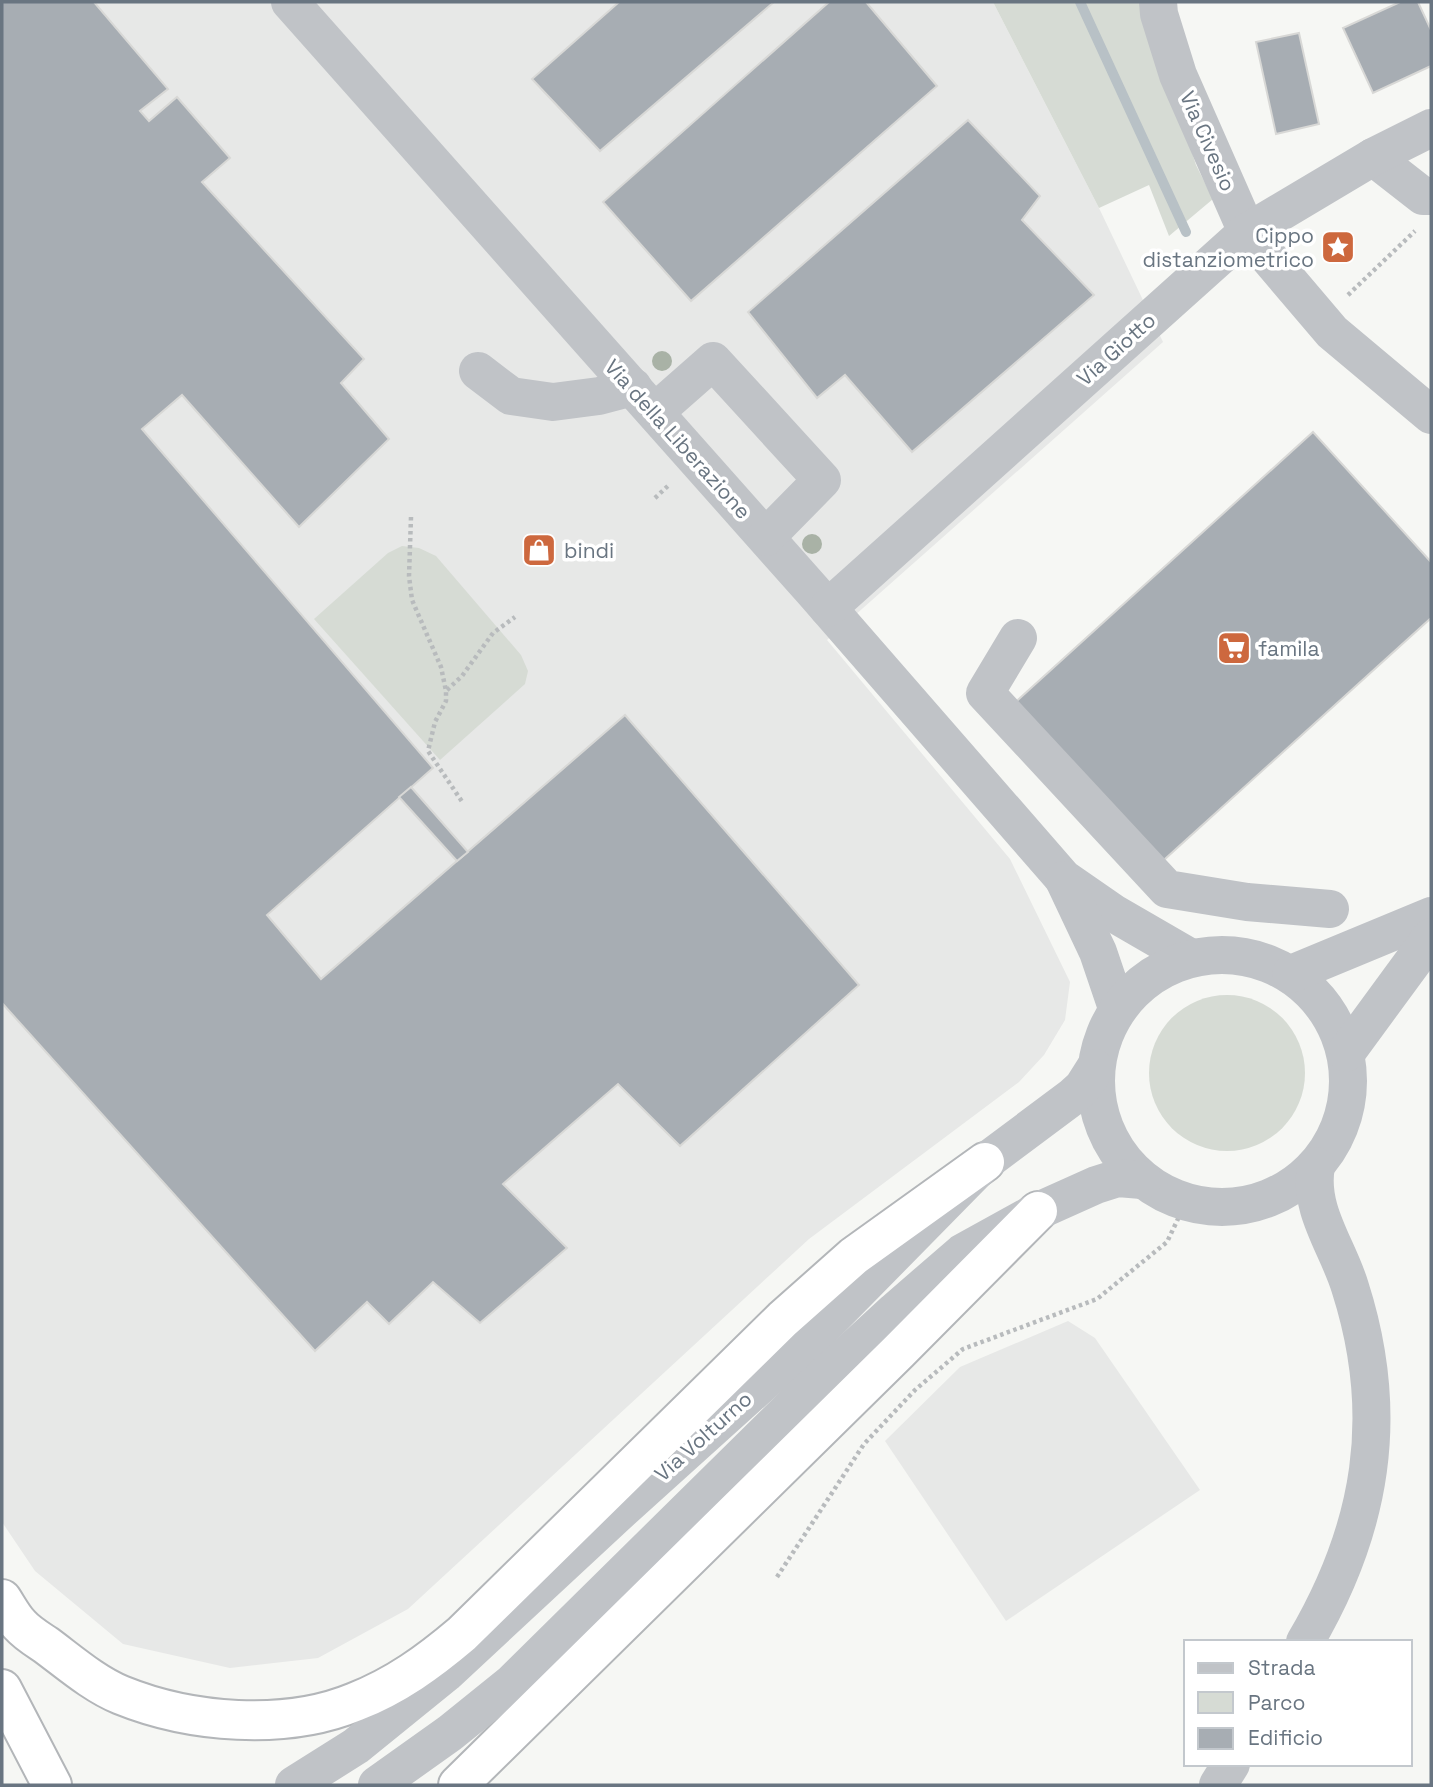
<svg xmlns="http://www.w3.org/2000/svg" width="1433" height="1787" font-family="'Space Grotesk',sans-serif">
  <rect width="100%" height="100%" fill="#f6f7f4"/>
  <g fill="#e7e8e7">
    <path d="M2,2H993L1099,208L1163,342L827,640L1010,859L1070,982L1065,1020L1044,1055L1019,1082L809,1239L408,1609L318,1658L230,1668L123,1644L35,1571L2,1522Z"/>
    <path d="M1068,1321L1095,1338L1200,1490L1006,1621L885,1441L960,1367Z"/>
  </g>
  <g fill="#d6dbd4">
    <path d="M993,2H1143L1196,165L1213,199L1169,236L1149,185L1099,208Z"/>
    <path d="M402,546L419,548L436,556L521,655L528,671L525,684L440,760L314,619L388,553Z"/>
    <circle cx="1227" cy="1073" r="78"/>
  </g>
  <g fill="none" stroke-linecap="round" stroke-linejoin="round">
    <path stroke="#b8c1c6" stroke-width="10" d="M1080,2L1186,232"/>
  </g>
  <g fill="#a7adb3" stroke="#d8d8d6" stroke-width="2">
    <path d="M2,2H94L168,89L140,111L149,121L177,97L230,158L202,182L364,359L341,383L389,439L299,527L182,395L142,429L433,768L267,915L321,979L625,715L859,985L680,1146L618,1084L503,1184L567,1248L480,1323L433,1282L389,1324L367,1302L315,1351L2,1003Z"/>
    <path d="M619,2H774L600,151L532,79Z"/>
    <path d="M829,2H866L937,86L691,301L603,202Z"/>
    <path d="M1400,2H1418L1431,30V66L1373,93L1343,28Z"/>
    <path d="M1299,33L1319,124L1276,134L1256,42Z"/>
    <path d="M968,120L1040,196L1022,220L1094,295L912,452L845,375L817,398L748,312Z"/>
    <path d="M1313,432L1431,562V618L1155,868L1009,708Z"/>
    <path d="M411,787L468,852L457,861L399,797Z"/>
  </g>
  <g fill="none" stroke-linecap="round" stroke-linejoin="round">
    <g stroke="#b3b6b9" stroke-width="42">
      <g id="highway">
        <path d="M2,1599C8,1608 13,1618 20,1625C27,1633 37,1639 46,1645C69,1662 94,1684 121,1695C190,1723 285,1731 355,1702C396,1686 429,1662 462,1634L783,1319L854,1256L985,1162"/>
        <path d="M2,1689L52,1785"/>
        <path d="M458,1785L899,1351L1038,1211"/>
      </g>
    </g>
    <g stroke="#b8bbbd" stroke-width="4.5" stroke-dasharray="3.5 3.5" stroke-linecap="butt">
      <path d="M1348,295L1415,231"/>
      <path d="M655,498L670,484"/>
      <path d="M411,517L409,576L412,600L441,667L446,691V701L435,722L428,751L463,803"/>
      <path d="M447,690L462,676L493,633L515,617"/>
      <path d="M777,1577L864,1444L915,1390L963,1349L1097,1299L1167,1242L1186,1202"/>
    </g>
    <g stroke="#c0c3c7" stroke-width="38">
      <path d="M290,2L813,591L1063,878L1115,914L1191,958"/>
      <path d="M1158,2L1159,14L1178,75L1247,232L1332,332L1431,415"/>
      <path d="M1373,157L1423,196H1431"/>
      <path d="M478,371L511,396L553,402L599,396L633,387"/>
      <path d="M655,412L713,361L822,480L766,537"/>
      <path d="M828,608L1247,232L1373,157L1431,128"/>
      <path d="M1018,638L985,693L1167,889L1247,902L1330,909"/>
      <path d="M1064,880L1098,952L1117,1008"/>
      <circle cx="1222" cy="1081" r="126"/>
      <path d="M1291,974L1431,916"/>
      <path d="M1346,1053L1431,937"/>
      <path d="M1305,1642C1372,1528 1391,1415 1350,1287C1338,1247 1308,1210 1316,1166"/>
      <path d="M294,1785L356,1746L446,1673L616,1515L810,1340L985,1162L1072,1097L1083,1087L1095,1068"/>
      <path d="M377,1785L450,1733L512,1683L805,1394L895,1311L962,1253L1038,1211L1096,1185L1118,1178L1142,1180"/>
      <path d="M1218,1785L1231,1764"/>
    </g>
    <use href="#highway" stroke="#fff" stroke-width="38"/>
  </g>
  <g fill="#a9b2a6">
    <circle cx="662" cy="361" r="10"/>
    <circle cx="812" cy="544" r="10"/>
  </g>
  <defs>
    <g id="sight-square" transform="scale(1.75)"><rect x="-9" y="-9" width="18" height="18" rx="4" fill="#cd683e" stroke="#fff"/><path d="M0-6L1.8-2.2L6-1.7L2.9 1.2L3.7 5.4L0 3.3L-3.7 5.4L-2.9 1.2L-6-1.7L-1.8-2.2Z" fill="#fff"/></g>
    <g id="shop-square" transform="scale(1.75)"><rect x="-9" y="-9" width="18" height="18" rx="4" fill="#cd683e" stroke="#fff"/><path d="M-5-2.5h2.3a2.7 3.5 0 0 1 5.4 0H5L5.5 6h-11ZM-1.5-2.5h3a1.5 2.3 0 0 0-3 0Z" fill="#fff"/></g>
    <g id="supermarket-square" transform="scale(1.75)"><rect x="-9" y="-9" width="18" height="18" rx="4" fill="#cd683e" stroke="#fff"/><path d="M-6-5.5h2.5l.6 2H6L4.5 2H-2.5L-4.4-4H-6ZM-1.5 3.2a1.3 1.3 0 1 0 .1 0ZM3 3.2a1.3 1.3 0 1 0 .1 0Z" fill="#fff"/></g>
  </defs>
  <g fill-rule="evenodd">
    <use href="#sight-square" x="1338" y="247"/>
    <use href="#shop-square" x="539" y="550"/>
    <use href="#supermarket-square" x="1234" y="648"/>
  </g>
  <g text-anchor="middle" dominant-baseline="central" stroke-width="7" stroke-linejoin="round" paint-order="stroke">
    <g font-size="21" fill="#697581" stroke="#fff">
      <text transform="translate(1208 141) rotate(66)">Via Civesio</text>
      <text transform="translate(1116 349) rotate(-42)">Via Giotto</text>
      <text transform="translate(678 439) rotate(48)">Via della Liberazione</text>
      <text transform="translate(703 1436) rotate(-42)">Via Volturno</text>
    </g>
    <g font-size="21" fill="#697581" stroke="#fff" text-anchor="start">
      <text x="1314" y="235" text-anchor="end">Cippo<tspan x="1314" dy="24">distanziometrico</tspan></text>
      <text x="564" y="550">bindi</text>
      <text x="1258" y="648">famila</text>
    </g>
  </g>
  <rect width="1433" height="1787" fill="none" stroke="#697581" stroke-width="7"/>
  <rect x="1184" y="1640" width="228" height="126" fill="#ffffff" stroke="#c3c8cd" stroke-width="2"/>
  <rect x="1198" y="1663" width="35" height="10" fill="#c0c3c7" stroke="#c3c8cd" stroke-width="2"/>
  <text x="1248" y="1675" font-size="21" fill="#697581">Strada</text>
  <rect x="1198" y="1692" width="35" height="21" fill="#d6dbd4" stroke="#c3c8cd" stroke-width="2"/>
  <text x="1248" y="1710" font-size="21" fill="#697581">Parco</text>
  <rect x="1198" y="1728" width="35" height="21" fill="#a7adb3" stroke="#c3c8cd" stroke-width="2"/>
  <text x="1248" y="1745" font-size="21" fill="#697581">Edificio</text>
</svg>
